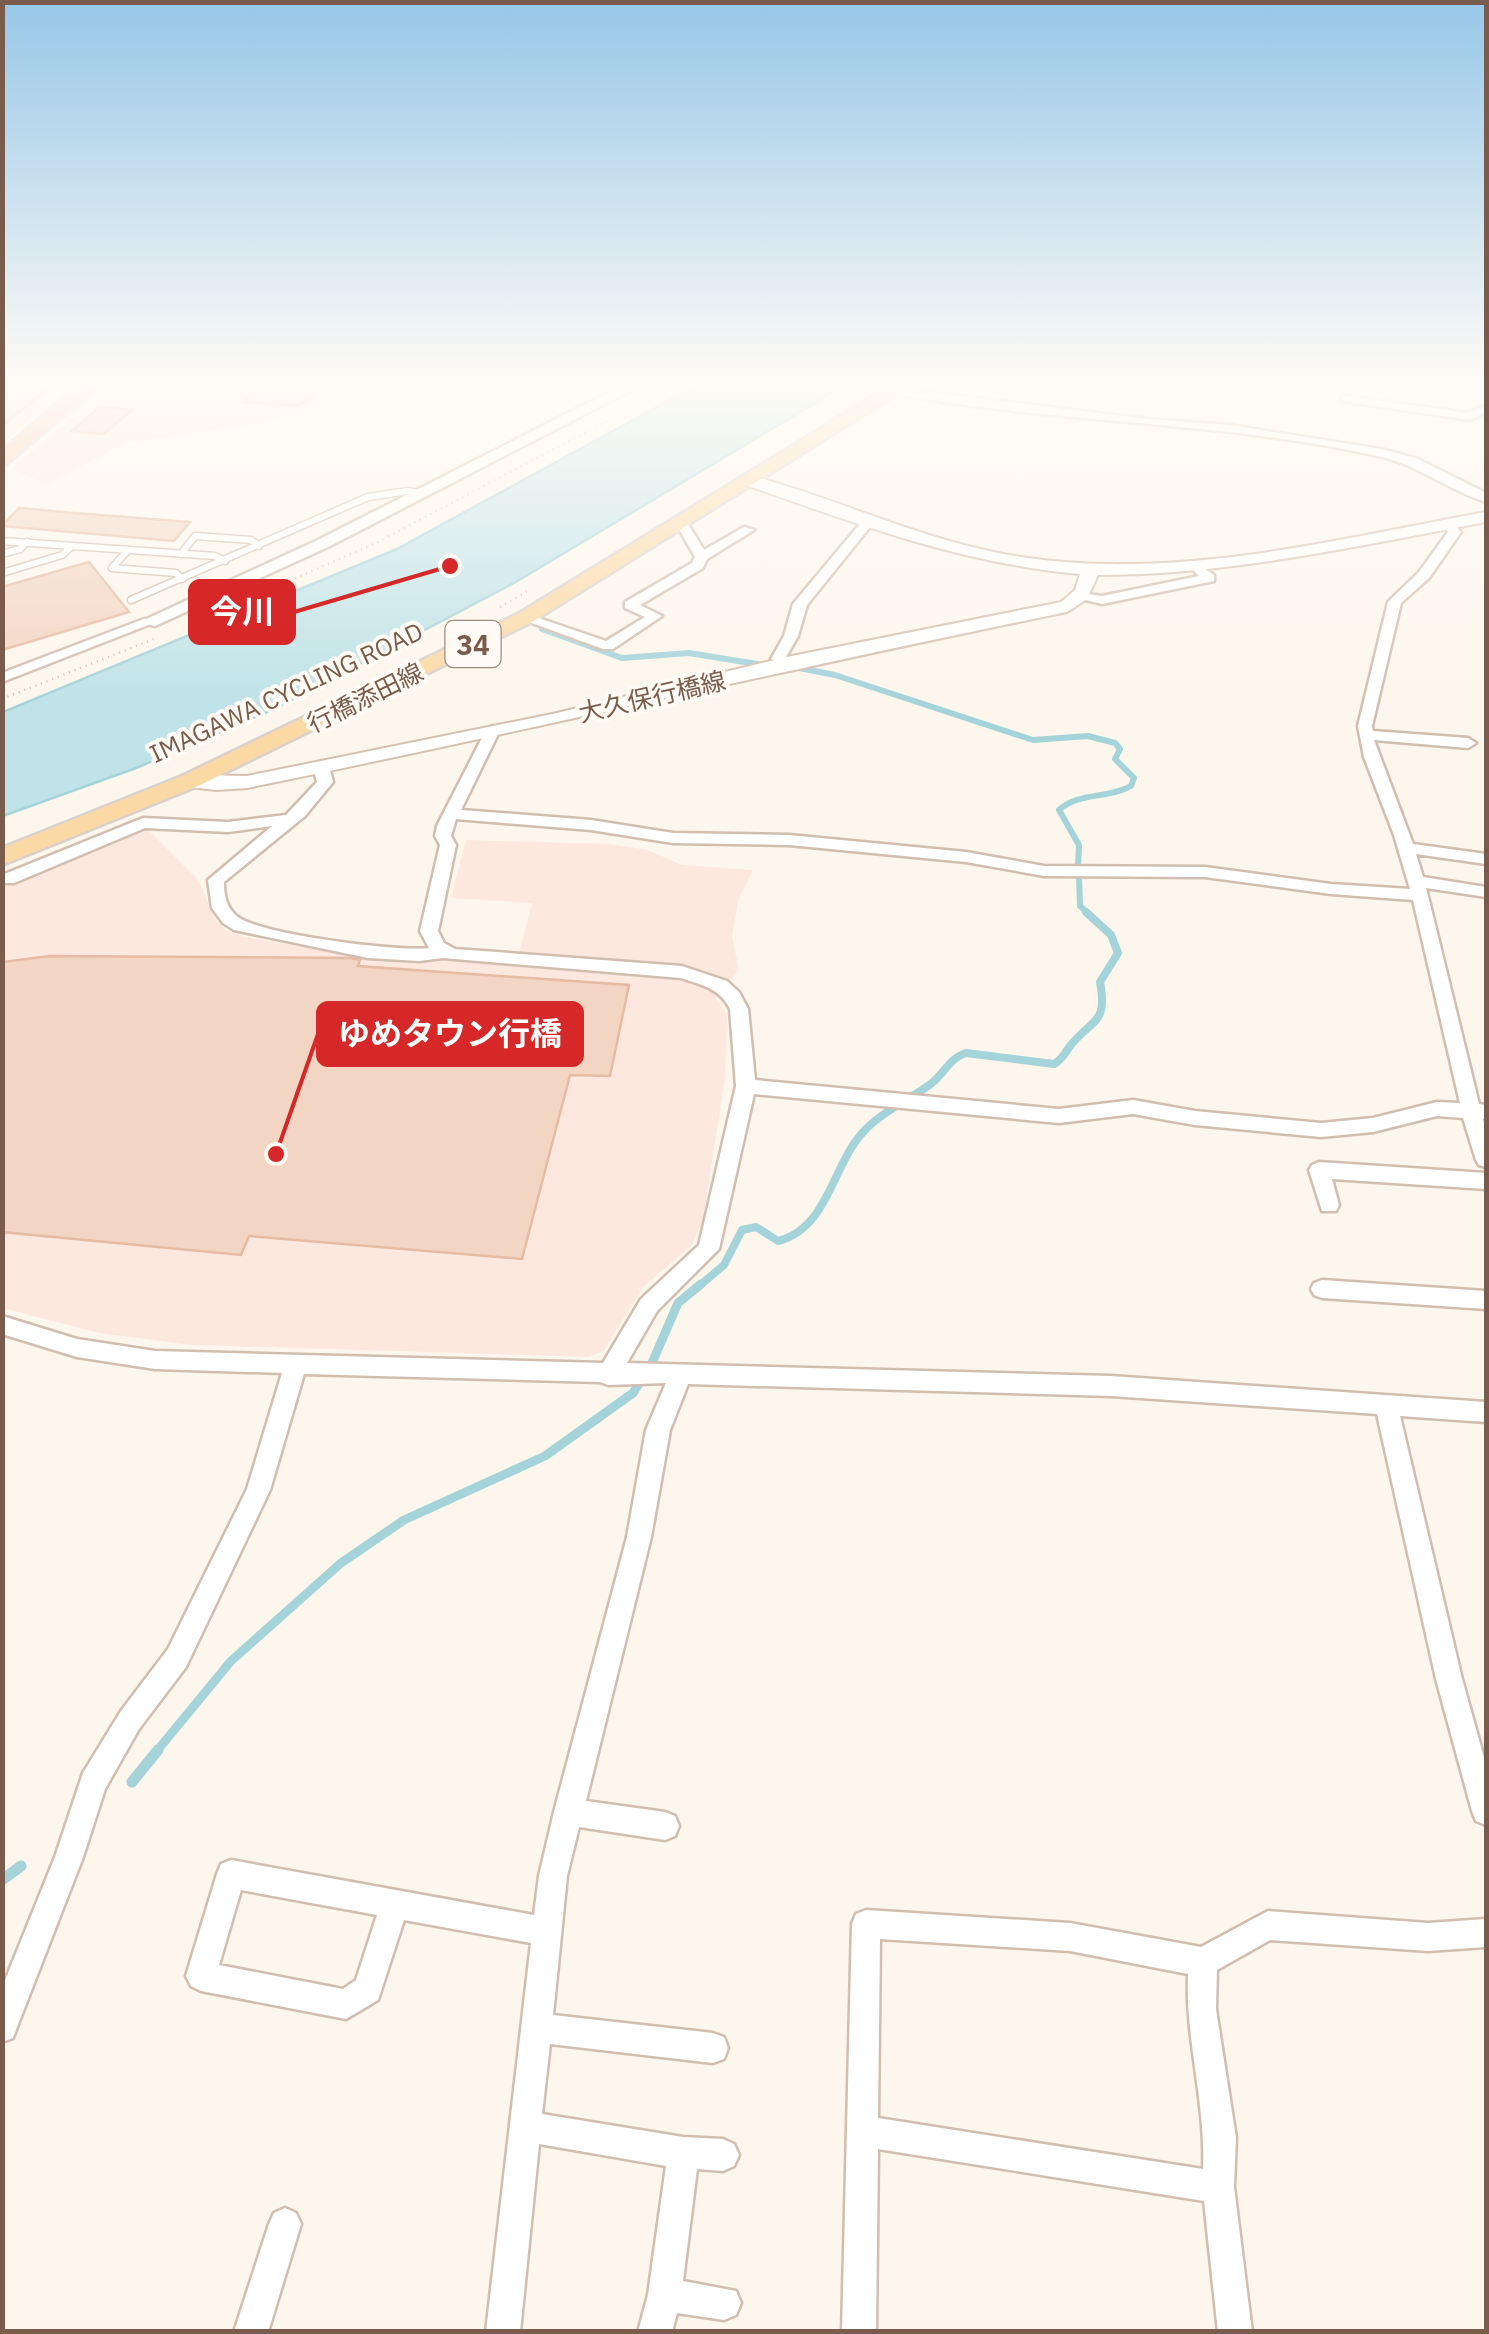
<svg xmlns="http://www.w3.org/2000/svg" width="1489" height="2334" font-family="'IBM Plex Sans','Noto Sans JP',sans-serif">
  <rect width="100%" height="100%" fill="#fdf6ec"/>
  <g fill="#fde8e0">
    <path d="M3,378H79L3,443Z"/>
    <path d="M120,378H387L374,390L256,424L126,443L47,484L11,469Z"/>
    <path d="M136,818L199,881L214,918L225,930L244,937L404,963L427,960L457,947L519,953L532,903L451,898L466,840L609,844L648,850L682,865L753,870L739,898L732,936L739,970L715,998L727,1014L725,1078L703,1219L692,1245L643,1287L603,1351L589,1357L192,1345L99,1333L3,1308L2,873Z"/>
  </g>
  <path fill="#bfe3e8" stroke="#a5d3da" stroke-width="2.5" d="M710,378H857L514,583L274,709L136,768L3,816V712L397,549Z"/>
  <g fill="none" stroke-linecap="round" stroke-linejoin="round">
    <g stroke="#a5d3da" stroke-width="6">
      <path d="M542,629L622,658L689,653L763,665"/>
      <path d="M799,668L835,675L1033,740L1088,736L1115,743L1120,749L1115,759L1134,778L1131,786C1108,799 1078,792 1059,810L1079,845L1078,867"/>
      <path d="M1079,877L1080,906L1089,914"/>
    </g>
    <path stroke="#a5d3da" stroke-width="8" d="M698,1287L724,1265L742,1230L756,1227L778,1241C830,1228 832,1161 867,1128C886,1109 911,1099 932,1083C944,1073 951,1057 966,1053L1054,1064C1063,1059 1064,1054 1070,1046C1093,1018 1108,1024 1100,982L1118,953L1111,935L1086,912"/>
    <path stroke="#a5d3da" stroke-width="9" d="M156,1752L231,1661L341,1563L404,1520L545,1456L633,1393L652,1363L678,1303L701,1284"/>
    <g stroke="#a5d3da" stroke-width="11">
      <path d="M132,1782L158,1750"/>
      <path d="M2,1880L21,1866"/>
    </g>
  </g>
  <g fill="#f3d5c3" stroke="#e6bba3" stroke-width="2.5">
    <path d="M266,378H328L307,402L297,406L244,402Z"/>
    <path d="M2,386L47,390L2,426Z"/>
    <path d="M99,407L132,410L104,434L72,431Z"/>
    <path d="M19,508L74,513L190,522L174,541L2,526Z"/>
    <path d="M89,562L129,612L2,650V587Z"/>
    <path d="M50,956L351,958L360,960L358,966L629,985L610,1076L570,1075L522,1259L249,1236L241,1255L2,1232V962Z"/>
  </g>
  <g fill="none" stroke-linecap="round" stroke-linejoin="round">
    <g stroke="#d1beb0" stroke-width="9">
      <g id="service">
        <path d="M2,541L215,556L225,561"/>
        <path d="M128,550L112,568L176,573L182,579"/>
        <path d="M2,554L20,549L27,542"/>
        <path d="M181,554L195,536L251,540L259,546"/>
        <path d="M2,573L62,555L72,546"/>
        <path d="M131,600L368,497L408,491L422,494"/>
      </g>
    </g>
    <g stroke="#d1beb0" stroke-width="5">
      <g id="minor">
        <path d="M894,388L1148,419L1229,425L1381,449L1418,459L1486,493V502C1450,491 1420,466 1382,457C1221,420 1052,424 890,393L888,391Z"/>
        <path d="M1346,396L1468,413L1486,405V412L1470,420L1342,401V397Z"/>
        <path d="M677,519H685L704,550L744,527L754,530L707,559L703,568L640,605L662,616L613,649H603L518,618L530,615L606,641L645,617L625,608V602L692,563L695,557L675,522Z"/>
        <path d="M864,519L874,522L807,605L798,636L786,657L794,663L787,667L771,659L784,636L793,604Z"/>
        <path d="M1443,520H1451L1461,532L1429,578L1401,603L1372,726L1373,731L1468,738L1476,743L1468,748L1374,740L1413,844L1486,854V864L1416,854L1423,877L1486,887V897L1426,888L1479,1104L1486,1105V1119H1483L1486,1132V1167L1479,1165L1476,1160L1463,1118L1437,1116L1373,1132L1321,1137L1195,1125L1133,1114L1059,1123L754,1094L719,1249L657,1311L627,1363L1111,1376L1486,1402V1422L1400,1416L1462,1679L1486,1765V1825L1476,1821L1472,1811L1436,1679L1377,1414L1111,1396L688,1384L670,1430L651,1537L586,1801L665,1812L675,1816L679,1826L675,1836L665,1840L579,1827L567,1876L553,2015L713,2033L724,2037L728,2048L724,2059L713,2063L550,2044L542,2114L683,2137L723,2139L734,2144L739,2155L734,2166L723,2171L697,2169L683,2281L736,2291L741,2303L736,2315L724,2320L677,2313L672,2332H638L648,2295L666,2166L539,2144L520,2332H486L531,1943L404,1920L378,2000L346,2019L201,1991L191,1986L186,1976L217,1874L221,1864L231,1860L534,1915L539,1876L554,1812L627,1537L646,1430L666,1383L608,1385L600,1382L304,1374L270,1490L186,1667L139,1729L105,1789L83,1857L17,2027L13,2038L2,2042V1988L55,1857L83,1773L121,1711L168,1649L247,1489L282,1373L155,1369L77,1357L2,1334V1316L77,1339L155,1351L603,1363L641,1299L699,1245L736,1086L730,1009C720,988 701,985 681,978L443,958L419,961L368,958L234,930L223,923L212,908L208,880L272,826L228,832L145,828L14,883H2V875L143,818L228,822L286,815L317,782L313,766L321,761L329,766L333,782L305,816L224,882C224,895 226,908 238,917C259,934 399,952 429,948L420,931L440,845L435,836L437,826L486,730L493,726L500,730L461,810L591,820L673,833L789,835L966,852L1044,866L1205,867L1331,884L1410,889L1394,835L1364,757L1358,726L1388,602L1419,572L1448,532L1441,523ZM456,819L591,830L673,843L789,845L966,862L1044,876L1205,877L1331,894L1413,900L1460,1103L1437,1102L1373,1118L1321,1123L1195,1111L1133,1100L1059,1109L755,1080L748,1009L739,992L727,981L682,966L455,949L444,943L438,931L456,845L451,836ZM241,1890L377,1915L356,1980L343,1989L219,1965Z"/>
        <path d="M1198,564L1214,575V581L1102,604L1074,597L1081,593L1102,596L1199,576L1191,568Z"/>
        <path d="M144,619L156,622L2,682V673Z"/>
        <path d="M1319,1162L1486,1173V1189L1332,1179L1339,1205L1336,1211H1322L1309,1170L1312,1165Z"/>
        <path d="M1322,1280L1486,1291V1309L1322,1298L1314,1295L1311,1289L1314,1283Z"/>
        <path d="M866,1910L1070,1923L1201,1947L1268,1911L1428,1923L1486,1919V1947L1428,1951L1270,1940L1217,1970L1216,2009L1236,2138L1234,2187L1252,2332H1218L1204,2201L878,2149L876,2332H842L852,1924L856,1914ZM880,1939L1070,1951L1188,1974C1185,2039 1206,2103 1203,2169L878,2118Z"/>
        <path d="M285,2208L296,2213L301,2224L268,2332H234L269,2224L274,2213Z"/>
      </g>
    </g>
    <g stroke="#d1beb0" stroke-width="5">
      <path id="tertiary" d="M637,378H655L330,546L155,626L140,622L318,540Z"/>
    </g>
    <g stroke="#d6c0b0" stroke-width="4">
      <path id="secondary" d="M749,475C835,498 915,537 1003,554C1166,584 1327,541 1486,512V522C1357,546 1230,575 1098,575L1087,599L1067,612C793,668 521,732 247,788L216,790L182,786L179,781L190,775L247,776L557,713L787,657L1061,602L1075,590L1080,574C963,564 854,523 743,484L741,480Z"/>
    </g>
    <g stroke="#dad1cd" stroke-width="5">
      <path id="primary" d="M903,378H923L532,622L198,786L2,865V848L182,776L518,614Z"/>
    </g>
    <g stroke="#dad1cd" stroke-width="6">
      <path id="trunk" d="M88,378H108L2,467V451Z"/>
    </g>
    <g stroke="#d9b8a5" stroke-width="2.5" stroke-dasharray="1 5" stroke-linecap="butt">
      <path d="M273,588L376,543L688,378"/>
      <path d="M500,607L531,589"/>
      <path d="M2,699L154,639"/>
    </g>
    <use href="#service" stroke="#fff" stroke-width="6"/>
    <use href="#minor" fill="#fff" fill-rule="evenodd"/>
    <use href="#tertiary" fill="#fff" fill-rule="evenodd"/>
    <use href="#secondary" fill="#fff" fill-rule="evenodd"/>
    <use href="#primary" fill="#fbd9a5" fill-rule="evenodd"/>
    <use href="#trunk" fill="#f9c8a4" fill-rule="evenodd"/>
  </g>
  <linearGradient id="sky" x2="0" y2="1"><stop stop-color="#97c7e8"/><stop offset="0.54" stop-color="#fefbf6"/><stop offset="1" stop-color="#fefbf6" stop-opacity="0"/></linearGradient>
  <rect width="1489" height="705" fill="url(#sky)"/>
  <g text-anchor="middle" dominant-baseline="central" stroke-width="8" stroke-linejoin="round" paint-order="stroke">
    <g font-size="25" fill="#7a5c4d" stroke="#fffaf3">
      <text transform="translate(286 692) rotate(-25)">IMAGAWA CYCLING ROAD</text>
      <text transform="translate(652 696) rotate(-13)">大久保行橋線</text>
      <text transform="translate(365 697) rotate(-26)">行橋添田線</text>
    </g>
    <rect fill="#fffaf3" stroke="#a28b7f" stroke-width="2.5" x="445.5" y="621" width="55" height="46" rx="8"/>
    <g font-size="28" font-weight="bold" fill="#7a5c4d">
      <text x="473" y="644">34</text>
    </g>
  </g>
  <path fill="none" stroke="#d62828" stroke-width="4" d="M450 566L294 612M276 1154L318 1034"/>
  <g fill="#d62828" stroke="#fffaf3" stroke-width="4">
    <circle cx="450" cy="566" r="10"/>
    <circle cx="276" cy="1154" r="10"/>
  </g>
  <g fill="#d62828" stroke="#d62828" stroke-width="4">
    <rect x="190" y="581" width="104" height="62" rx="10"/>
    <rect x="318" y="1003" width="264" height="62" rx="10"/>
  </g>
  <g font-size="32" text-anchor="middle" font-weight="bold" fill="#fff">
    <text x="242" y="623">今川</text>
    <text x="450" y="1045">ゆめタウン行橋</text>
  </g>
  <rect width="1489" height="2334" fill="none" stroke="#7a5c4d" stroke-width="10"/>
</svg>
